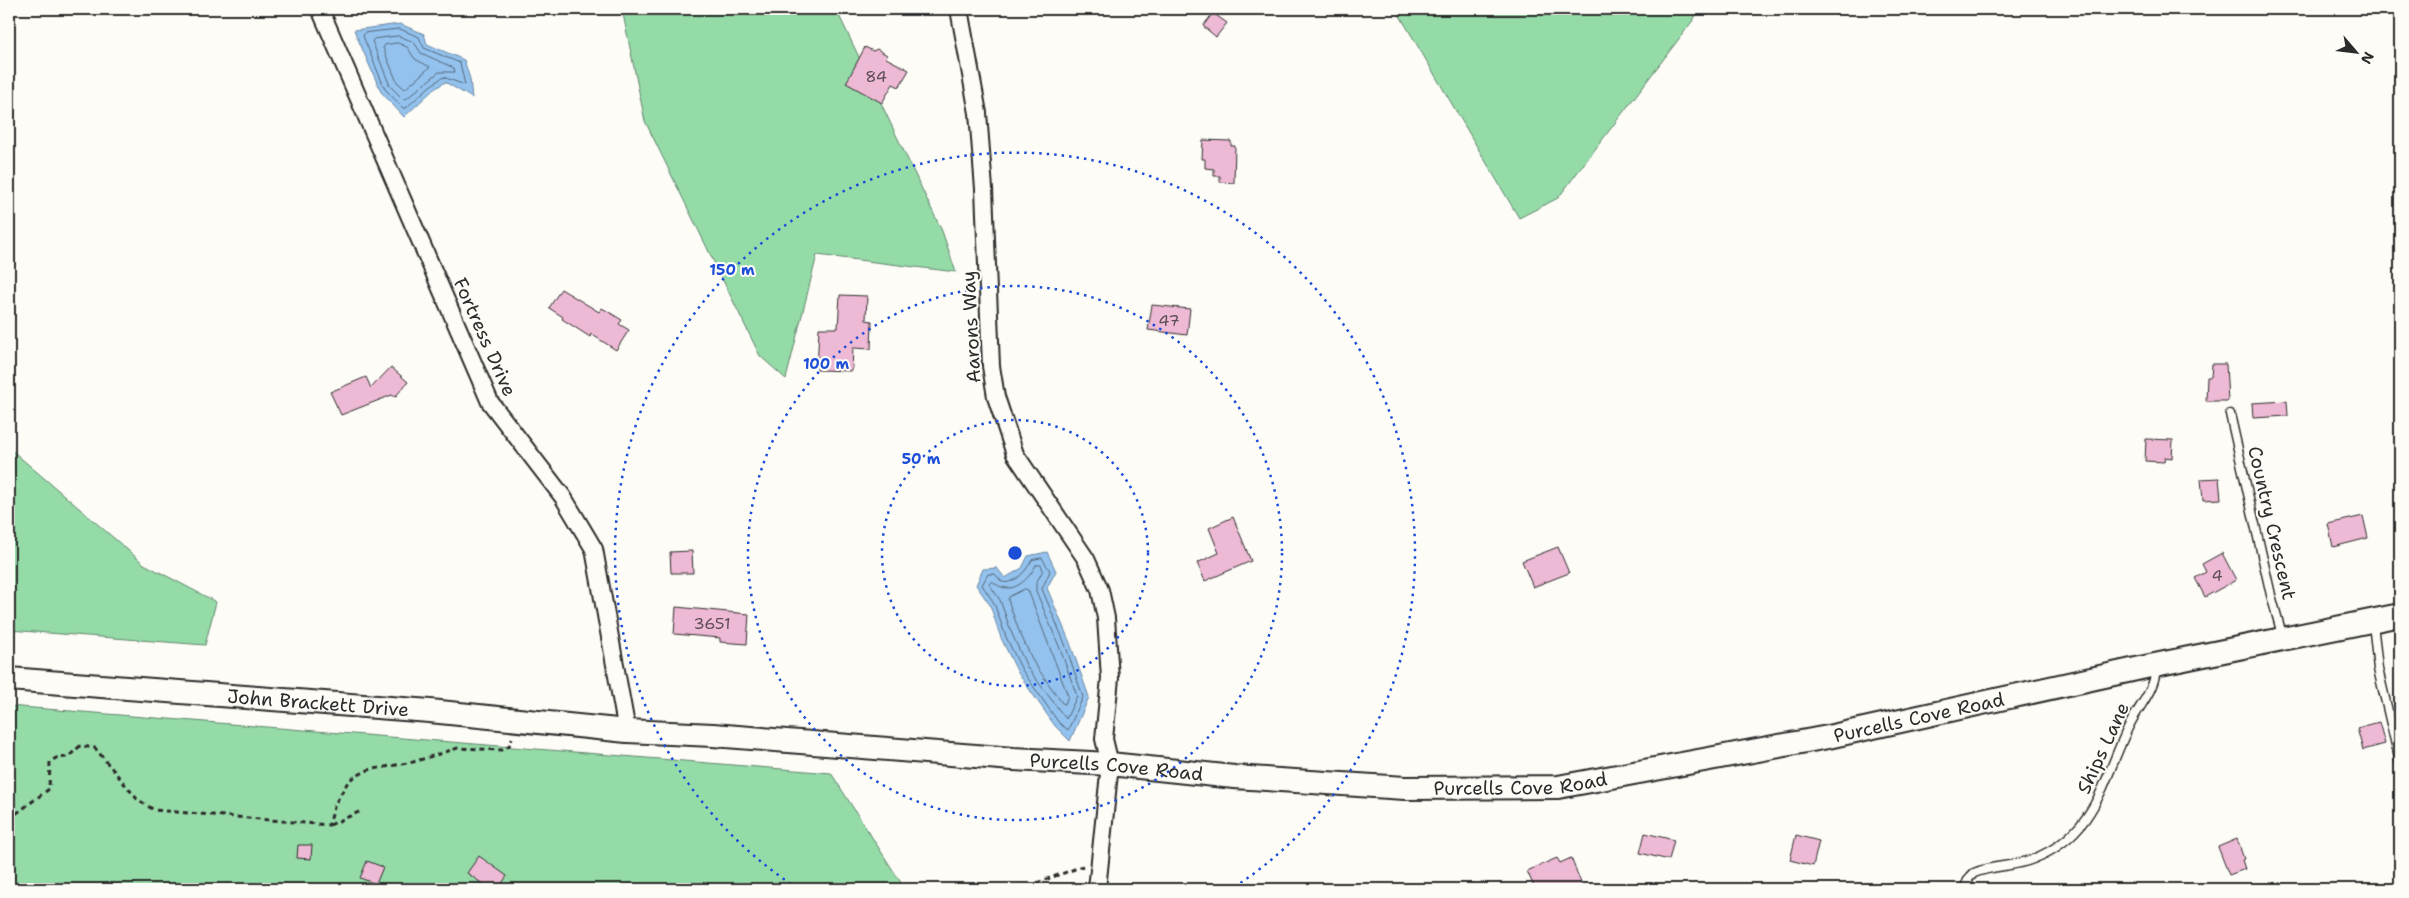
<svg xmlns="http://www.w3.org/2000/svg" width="2409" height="898" font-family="'Shantell Sans',sans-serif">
  <rect width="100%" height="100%" fill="#fdfcf7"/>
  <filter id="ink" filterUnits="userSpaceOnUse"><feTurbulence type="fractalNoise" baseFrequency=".02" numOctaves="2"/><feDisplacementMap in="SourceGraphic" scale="10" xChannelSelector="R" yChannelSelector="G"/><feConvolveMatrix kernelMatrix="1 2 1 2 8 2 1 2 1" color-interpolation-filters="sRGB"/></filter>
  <g filter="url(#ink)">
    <g fill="#95dba8" stroke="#60836a">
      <path d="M622,9H836L942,231L956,272L817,255L786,379L760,356L645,121Z"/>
      <path d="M1396,9H1699L1694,19L1558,198L1519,218Z"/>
      <path d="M9,448L144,564L216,602L205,645L9,630Z"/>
      <path d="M9,706L831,773L905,889H9Z"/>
    </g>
    <g fill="#93c2ee" stroke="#6986a0">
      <path d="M400,24L424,34L427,44L464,60L470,79L472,98L445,82L433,90L404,117L381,92L354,30Z"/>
      <path d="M1047,552L1056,571L1047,588L1070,643L1089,697L1070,741L1055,726L1018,673L1001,638L990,605L976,585L983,569L997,568L1005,578L1022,568L1028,556Z"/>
    </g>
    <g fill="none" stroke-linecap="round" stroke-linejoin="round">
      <g stroke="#556779" stroke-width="1">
        <path d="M400,29L419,37L424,48L460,63L465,85L443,77L430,86L406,108H403L385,89L363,36L365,33Z"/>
        <path d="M399,36L414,42L421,53L454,68L455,72H439L406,99H403L390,86L372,41L374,39Z"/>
        <path d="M398,43L407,47L415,59L430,67L405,89L397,82L383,48L385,45Z"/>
        <path d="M1042,558L1050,571L1042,589L1065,644L1083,697L1068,730L1059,723L1022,670L1006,637L994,603L982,585L988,574H995L1002,582C1016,585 1026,570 1032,560Z"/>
        <path d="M1036,565H1041L1043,570L1036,583V591L1059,646L1077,696L1066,719L1027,667L1012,634L1000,600L989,584L992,581C1009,597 1027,583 1036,565Z"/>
        <path d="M1025,589L1028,590L1068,696L1065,704L1062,703L1034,663L1019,631L1008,600L1009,597Z"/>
      </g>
    </g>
    <g fill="#eeb9d4" stroke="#2b2b2b">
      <path d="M1213,13L1227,23L1216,37L1203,26Z"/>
      <path d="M865,47L873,51L877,49L887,55L886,58L909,70L899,87L893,84L882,103L846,83Z"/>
      <path d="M1203,140L1231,141V146H1235L1234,183L1220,182V176H1214V169L1205,168V159H1202Z"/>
      <path d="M561,289L599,312L602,308L622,320L619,324L629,330L616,350L591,334L590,337L562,319L563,317L549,308Z"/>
      <path d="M840,295L867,296L866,320L872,321L871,349L853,348L852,371L817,370L819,328H838Z"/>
      <path d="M1152,305L1190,309L1187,335L1148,330Z"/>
      <path d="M2212,364H2226L2228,401H2206L2207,377H2211Z"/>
      <path d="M391,367L408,382L395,397L392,395L341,415L330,392L366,377L371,388Z"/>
      <path d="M2287,401L2288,416L2253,418L2252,403Z"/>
      <path d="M2146,439L2173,440L2172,458L2165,457L2164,462L2145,461Z"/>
      <path d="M2219,478L2221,499L2203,500L2201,479Z"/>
      <path d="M2363,516L2368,538L2333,547L2328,524Z"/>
      <path d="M1233,517L1251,561L1205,581L1197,563L1219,553L1209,528Z"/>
      <path d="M1558,547L1569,573L1533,587L1522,561Z"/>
      <path d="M692,551L693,573H671L670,552Z"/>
      <path d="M2222,553L2236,580L2205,597L2195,578L2206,572L2202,564Z"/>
      <path d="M676,607L749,614L747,644L720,642V638L674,634Z"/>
      <path d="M2379,722L2385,744L2363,750L2357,728Z"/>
      <path d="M1645,833L1674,840L1669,860L1640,853Z"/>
      <path d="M1796,835L1819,841L1813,866L1790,860Z"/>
      <path d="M2237,839L2244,859L2242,860L2245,869L2229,875L2218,847Z"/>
      <path d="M298,845H312L311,859L297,858Z"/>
      <path d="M479,856L507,876L498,889H490L467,873Z"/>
      <path d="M1557,858L1560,863L1571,858L1582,885L1573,889H1535L1527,871Z"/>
      <path d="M367,861L383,867L376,884L360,878Z"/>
    </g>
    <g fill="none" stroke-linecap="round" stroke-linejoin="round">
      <g stroke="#2b2b2b" stroke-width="11">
        <g id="lane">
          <path d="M2230,414L2271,595L2283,638"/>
          <path d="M2373,623L2378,669L2400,762"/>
          <path d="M1964,889L1969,878L1974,873C1993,865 2014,867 2033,859C2096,834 2103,781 2128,728C2138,706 2155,692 2156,667"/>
        </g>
      </g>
      <g stroke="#2b2b2b" stroke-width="20">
        <g id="street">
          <path d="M320,9L490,402L563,497L594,549L627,731"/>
          <path d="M959,9L978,113L984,189L991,366L996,397L1015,454L1086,559L1100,590L1106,618L1110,678L1104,739L1110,764L1097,889"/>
        </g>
      </g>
      <g stroke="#2b2b2b" stroke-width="26">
        <g id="secondary">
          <path id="s1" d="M9,679L430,711L627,731L713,735L1013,759L1110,764L1234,777L1405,788L1558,787L1828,737L2150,666L2400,615"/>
        </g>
      </g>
      <g stroke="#2b2b2b" stroke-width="3" stroke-dasharray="5 4" stroke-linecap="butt">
        <path d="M9,819L49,789L50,762L56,758L68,757L80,746L95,748L137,799L154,810L329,825L335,804L349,780L368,770L413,762L458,748L502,750L509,746L512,738"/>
        <path d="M330,825L361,811"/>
        <path d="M1020,889L1083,866"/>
      </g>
      <use href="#lane" stroke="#fdfcf7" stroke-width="8"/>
      <use href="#street" stroke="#fdfcf7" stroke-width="16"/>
      <use href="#secondary" stroke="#fdfcf7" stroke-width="22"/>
    </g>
  </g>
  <g fill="none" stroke="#1d4ed8" stroke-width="2.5" stroke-dasharray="2.5 5">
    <circle cx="1015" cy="553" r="133"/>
    <circle cx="1015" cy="553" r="267"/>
    <path d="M797 888A400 400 0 1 1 1233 888"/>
  </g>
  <g text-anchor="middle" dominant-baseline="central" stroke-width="4" stroke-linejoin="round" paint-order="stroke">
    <g font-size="16" fill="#5c4e55">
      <text x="876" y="76">84</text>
      <text x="1169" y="320">47</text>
      <text x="2217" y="575">4</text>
      <text x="712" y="623">3651</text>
    </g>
    <g font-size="19" fill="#2b2b2b" stroke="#fdfcf7">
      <text transform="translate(971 327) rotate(-93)">Aarons Way</text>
      <text transform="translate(485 337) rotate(66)">Fortress Drive</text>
      <text transform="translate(2272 523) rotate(77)">Country Crescent</text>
      <text stroke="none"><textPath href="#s1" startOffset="310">John Brackett Drive</textPath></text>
      <text stroke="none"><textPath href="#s1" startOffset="1921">Purcells Cove Road</textPath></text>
      <text transform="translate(2103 748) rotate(-65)">Ships Lane</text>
      <text stroke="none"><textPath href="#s1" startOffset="1111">Purcells Cove Road</textPath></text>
      <text stroke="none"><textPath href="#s1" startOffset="1516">Purcells Cove Road</textPath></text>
    </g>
  </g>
  <circle cx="1015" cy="553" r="8" fill="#1d4ed8" stroke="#fdfcf7" stroke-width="2.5"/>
  <g font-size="15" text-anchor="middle" font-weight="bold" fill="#1d4ed8" stroke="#fdfcf7" stroke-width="4" stroke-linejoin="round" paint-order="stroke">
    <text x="732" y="275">150 m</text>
    <text x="826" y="369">100 m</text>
    <text x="921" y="464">50 m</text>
  </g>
  <rect width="2409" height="898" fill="none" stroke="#fdfcf7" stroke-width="30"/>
  <rect x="15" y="15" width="2379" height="868" fill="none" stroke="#2b2b2b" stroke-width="2" filter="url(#ink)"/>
  <g transform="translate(2356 52) rotate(118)" stroke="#fdfcf7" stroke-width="4" paint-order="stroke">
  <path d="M0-4L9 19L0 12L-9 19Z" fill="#2b2b2b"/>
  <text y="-8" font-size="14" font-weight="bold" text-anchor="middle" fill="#2b2b2b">N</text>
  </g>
</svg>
